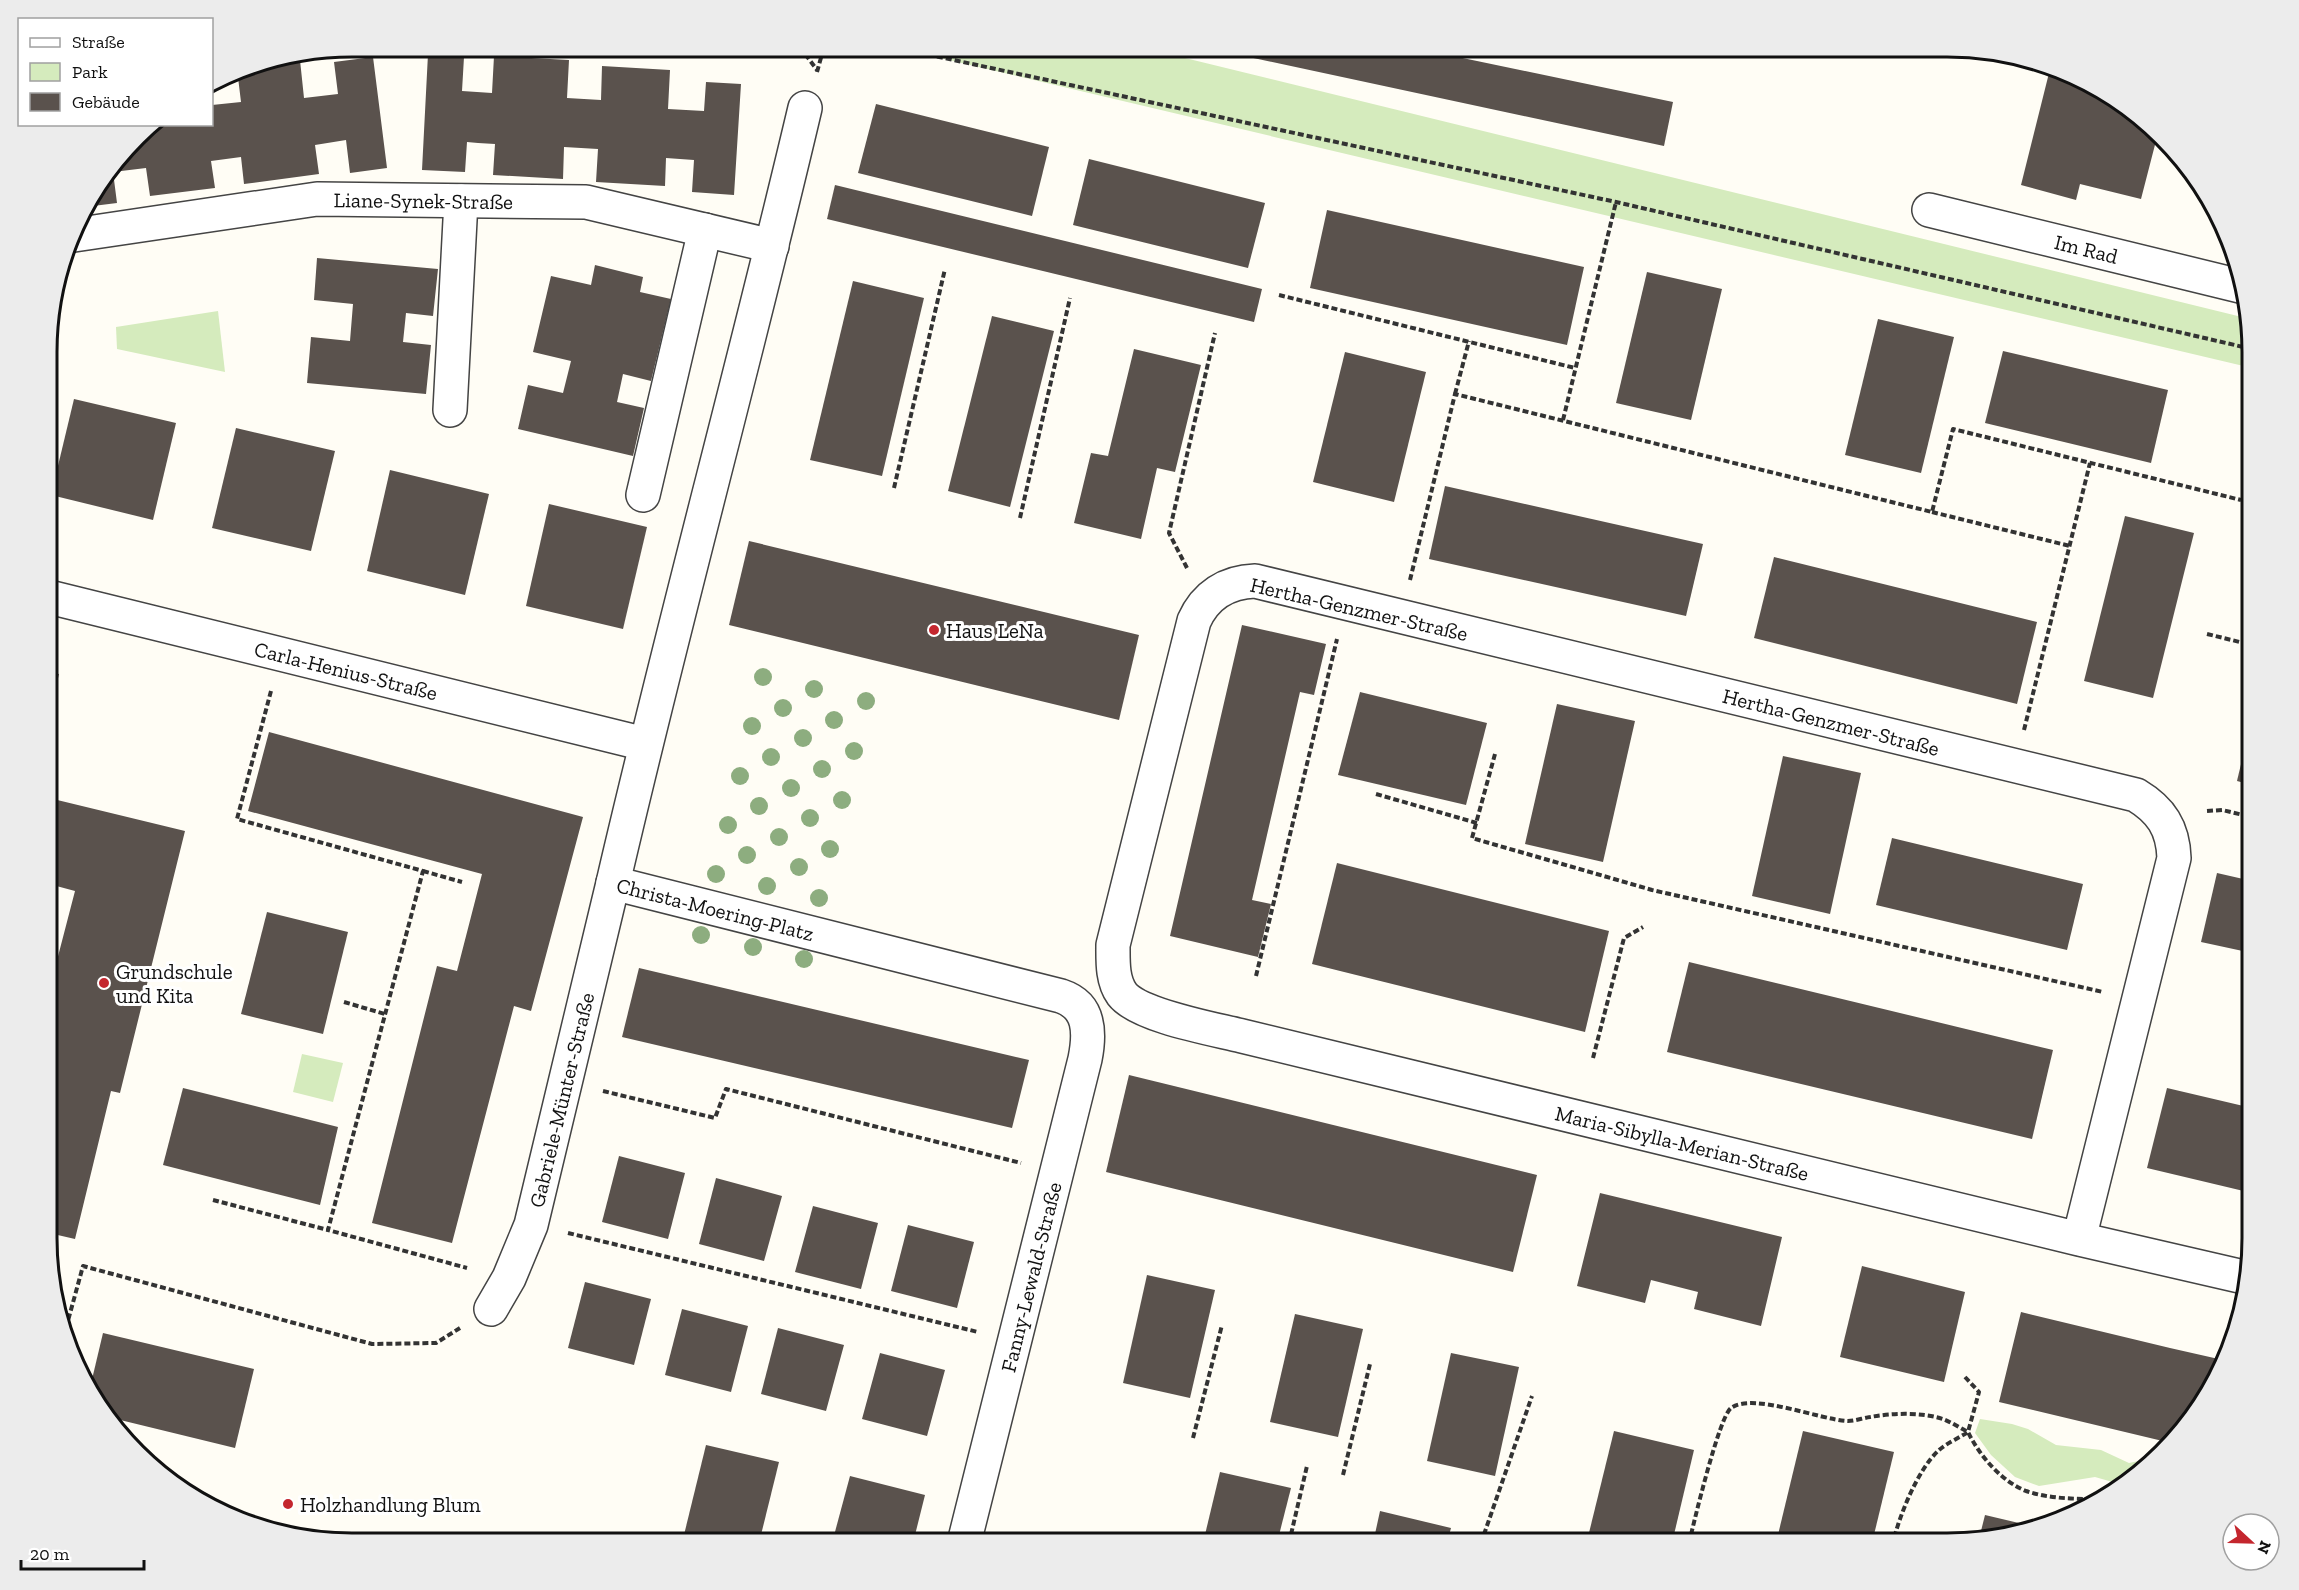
<svg xmlns="http://www.w3.org/2000/svg" width="2299" height="1590" font-family="'Zilla Slab',serif">
  <rect width="100%" height="100%" fill="#fffdf5"/>
  <g fill="#d5ebbd">
    <path d="M894,47H1140L2250,319L2252,333V368Z"/>
    <path d="M218,311L225,372L117,349L116,327Z"/>
    <path d="M302,1054L343,1063L333,1102L293,1092Z"/>
    <path d="M1980,1419L2012,1424L2028,1429L2056,1445L2101,1450L2129,1463L2158,1457L2148,1468L2123,1485L2095,1477L2039,1486L2015,1477L1991,1455L1975,1433Z"/>
  </g>
  <g fill="#5a524d">
    <path d="M1202,47H1410L1673,102L1664,146Z"/>
    <path d="M428,54L464,57L462,91L492,93L494,56L569,60L567,98L601,100L602,66L670,70L668,109L704,111L706,82L741,84L734,195L692,192L694,160L666,158L665,186L596,182L598,149L564,147L563,179L493,175L495,144L478,143L467,142L465,172L422,170Z"/>
    <path d="M373,57L387,168L350,173L346,140L315,145L319,174L244,184L241,157L211,161L215,188L150,196L146,168L113,172L117,203L85,207L149,124H212V105L241,102L237,69L300,60L304,98L338,94L334,62Z"/>
    <path d="M2049,73L2080,81L2111,98L2109,106L2136,113L2157,137L2141,199L2080,184L2076,200L2021,185Z"/>
    <path d="M876,104L1049,147L1032,216L858,173Z"/>
    <path d="M1089,159L1265,203L1248,268L1073,225Z"/>
    <path d="M835,185L1262,289L1254,322L827,219Z"/>
    <path d="M1327,210L1584,267L1567,345L1310,288Z"/>
    <path d="M317,258L438,269L433,316L406,313L403,342L431,345L426,394L307,383L311,337L350,341L353,304L314,300Z"/>
    <path d="M595,265L643,277L640,292L671,299L651,381L623,374L617,402L644,408L633,456L518,429L528,385L563,393L571,361L533,352L551,276L591,285Z"/>
    <path d="M1647,272L1722,289L1691,420L1616,403Z"/>
    <path d="M853,281L924,298L882,476L810,460Z"/>
    <path d="M992,316L1054,331L1010,507L948,491Z"/>
    <path d="M1878,319L1954,337L1921,473L1845,455Z"/>
    <path d="M1134,349L1201,365L1175,472L1157,468L1141,539L1074,523L1091,453L1108,456Z"/>
    <path d="M2003,351L2168,390L2151,463L1985,423Z"/>
    <path d="M1345,352L1426,372L1394,502L1313,482Z"/>
    <path d="M74,399L176,423L153,520L51,495Z"/>
    <path d="M236,428L335,451L311,551L212,528Z"/>
    <path d="M390,470L489,494L465,595L367,571Z"/>
    <path d="M1445,486L1703,544L1686,616L1429,559Z"/>
    <path d="M549,504L647,527L623,629L526,606Z"/>
    <path d="M2125,516L2194,533L2153,698L2084,681Z"/>
    <path d="M749,541L1139,635L1119,720L729,625Z"/>
    <path d="M1774,557L2037,622L2017,704L1754,638Z"/>
    <path d="M1242,625L1326,644L1314,695L1300,692L1252,900L1271,904L1258,957L1170,936Z"/>
    <path d="M49,672L59,674L50,712H49Z"/>
    <path d="M1360,692L1487,723L1466,805L1338,775Z"/>
    <path d="M1557,704L1635,721L1603,862L1525,844Z"/>
    <path d="M2251,722H2252V785L2237,781Z"/>
    <path d="M269,732L583,817L531,1011L514,1006L452,1243L372,1223L437,966L457,971L482,874L248,811Z"/>
    <path d="M1783,756L1861,773L1830,914L1752,896Z"/>
    <path d="M49,798L185,831L120,1093L111,1091L75,1239L49,1233V991L75,891L49,884Z"/>
    <path d="M1892,838L2083,884L2067,950L1876,905Z"/>
    <path d="M1337,863L1609,931L1585,1032L1312,964Z"/>
    <path d="M2217,873L2252,881V953L2201,942Z"/>
    <path d="M267,912L348,932L323,1034L241,1014Z"/>
    <path d="M1689,962L2053,1050L2032,1139L1667,1052Z"/>
    <path d="M639,968L1029,1060L1012,1128L622,1037Z"/>
    <path d="M1129,1075L1537,1175L1513,1272L1106,1172Z"/>
    <path d="M183,1088L338,1127L320,1205L163,1165Z"/>
    <path d="M2167,1088L2252,1108V1193L2147,1168Z"/>
    <path d="M619,1156L685,1173L668,1239L602,1222Z"/>
    <path d="M716,1178L782,1196L764,1261L699,1244Z"/>
    <path d="M1600,1193L1782,1237L1761,1326L1694,1309L1698,1292L1651,1280L1645,1303L1577,1286Z"/>
    <path d="M813,1206L878,1223L861,1289L795,1272Z"/>
    <path d="M908,1225L974,1242L957,1308L891,1291Z"/>
    <path d="M1862,1266L1965,1292L1944,1382L1840,1357Z"/>
    <path d="M1147,1275L1215,1290L1190,1398L1123,1383Z"/>
    <path d="M585,1282L651,1299L634,1365L568,1348Z"/>
    <path d="M682,1309L748,1326L731,1392L665,1375Z"/>
    <path d="M2021,1312L2170,1348L2223,1360L2190,1424L2171,1443L1999,1402Z"/>
    <path d="M1295,1314L1363,1329L1338,1437L1270,1422Z"/>
    <path d="M778,1328L844,1345L826,1411L761,1394Z"/>
    <path d="M103,1333L254,1369L235,1448L112,1418L89,1392Z"/>
    <path d="M880,1353L945,1370L927,1436L862,1419Z"/>
    <path d="M1451,1353L1519,1367L1495,1476L1427,1461Z"/>
    <path d="M1614,1431L1694,1450L1672,1543H1598L1587,1541Z"/>
    <path d="M1803,1431L1894,1452L1872,1543H1776Z"/>
    <path d="M706,1445L779,1462L759,1543H682Z"/>
    <path d="M1220,1472L1291,1488L1277,1543H1203Z"/>
    <path d="M850,1476L925,1495L913,1543H832Z"/>
    <path d="M1380,1511L1451,1528L1447,1543H1373Z"/>
    <path d="M1985,1515L2040,1528L2026,1533L1979,1539Z"/>
  </g>
  <g fill="none" stroke-linecap="round" stroke-linejoin="round">
    <g stroke="#444" stroke-width="36">
      <g id="minor">
        <path id="s1" d="M805,108C744,367 673,624 613,883L1061,996C1091,1006 1090,1034 1085,1059L964,1543"/>
        <path id="s2" d="M1929,210L2244,287"/>
        <path id="s3" d="M74,235L317,199L586,202L772,246"/>
        <path d="M450,410L461,201"/>
        <path d="M643,495L705,230"/>
        <path id="s4" d="M49,597L645,744"/>
        <path id="s5" d="M2079,1239L2174,858C2173,828 2161,810 2136,795L1255,581C1226,582 1205,596 1194,621L1113,945C1113,961 1112,980 1122,994C1139,1016 1214,1029 1242,1036L2079,1239L2248,1278"/>
        <path id="s6" d="M491,1309L509,1278L531,1225L613,883"/>
      </g>
    </g>
    <g stroke="#333" stroke-width="4" stroke-dasharray="6 3" stroke-linecap="butt">
      <path d="M800,47L817,70"/>
      <path d="M893,47L1616,202L2252,349"/>
      <path d="M817,72L824,47"/>
      <path d="M1279,295L1575,368"/>
      <path d="M1455,394L1469,341"/>
      <path d="M1563,420L1616,202"/>
      <path d="M894,488L945,269"/>
      <path d="M1932,512L2070,546"/>
      <path d="M1020,518L1070,298"/>
      <path d="M1187,568L1169,533L1215,333"/>
      <path d="M1410,580L1455,394L1932,512L1953,429L2241,500"/>
      <path d="M2207,634L2252,645"/>
      <path d="M271,691L237,819L423,871L328,1230L467,1268"/>
      <path d="M2024,730L2090,463"/>
      <path d="M1495,754L1472,838L1652,890L2103,992"/>
      <path d="M1376,794L1477,823"/>
      <path d="M2207,811L2222,810L2252,817"/>
      <path d="M423,871L462,882"/>
      <path d="M1256,976L1337,639"/>
      <path d="M344,1002L385,1014"/>
      <path d="M1593,1058L1624,938L1643,927"/>
      <path d="M603,1091L715,1118L726,1089L1021,1163"/>
      <path d="M213,1200L328,1230"/>
      <path d="M568,1233L978,1332"/>
      <path d="M66,1328L83,1266L372,1344L436,1343L460,1328"/>
      <path d="M1965,1377L1979,1392L1968,1432C1979,1455 2001,1481 2026,1491C2049,1499 2077,1499 2101,1499"/>
      <path d="M1193,1438L1222,1325"/>
      <path d="M1343,1475L1370,1364"/>
      <path d="M1289,1543L1307,1466"/>
      <path d="M1481,1543L1532,1396"/>
      <path d="M1689,1543C1694,1522 1719,1417 1731,1408C1753,1392 1820,1420 1848,1421C1855,1421 1863,1418 1870,1417C1893,1413 1921,1412 1943,1419C1951,1422 1960,1428 1968,1432C1959,1438 1947,1443 1939,1450C1918,1469 1899,1516 1893,1543"/>
    </g>
    <use href="#minor" stroke="#fff" stroke-width="33"/>
  </g>
  <g fill="#8dad7f">
    <circle cx="763" cy="677" r="9"/>
    <circle cx="814" cy="689" r="9"/>
    <circle cx="866" cy="701" r="9"/>
    <circle cx="783" cy="708" r="9"/>
    <circle cx="834" cy="720" r="9"/>
    <circle cx="752" cy="726" r="9"/>
    <circle cx="803" cy="738" r="9"/>
    <circle cx="854" cy="751" r="9"/>
    <circle cx="771" cy="757" r="9"/>
    <circle cx="822" cy="769" r="9"/>
    <circle cx="740" cy="776" r="9"/>
    <circle cx="791" cy="788" r="9"/>
    <circle cx="842" cy="800" r="9"/>
    <circle cx="759" cy="806" r="9"/>
    <circle cx="810" cy="818" r="9"/>
    <circle cx="728" cy="825" r="9"/>
    <circle cx="779" cy="837" r="9"/>
    <circle cx="830" cy="849" r="9"/>
    <circle cx="747" cy="855" r="9"/>
    <circle cx="799" cy="867" r="9"/>
    <circle cx="716" cy="874" r="9"/>
    <circle cx="767" cy="886" r="9"/>
    <circle cx="819" cy="898" r="9"/>
    <circle cx="701" cy="935" r="9"/>
    <circle cx="753" cy="947" r="9"/>
    <circle cx="804" cy="959" r="9"/>
  </g>
  <g fill="#c4262e" stroke="#fff" stroke-width="2">
    <circle cx="934" cy="630" r="6"/>
    <circle cx="104" cy="983" r="6"/>
    <circle cx="288" cy="1504" r="6"/>
  </g>
  <g text-anchor="middle" dominant-baseline="central" stroke-width="6" stroke-linejoin="round" paint-order="stroke">
    <g font-size="21" fill="#111" stroke="#fff">
      <text stroke="none"><textPath href="#s3" startOffset="352">Liane-Synek-Straße</textPath></text>
      <text stroke="none"><textPath href="#s2" startOffset="162">Im Rad</textPath></text>
      <text transform="translate(1359 609) rotate(13)">Hertha-Genzmer-Straße</text>
      <text stroke="none"><textPath href="#s4" startOffset="306">Carla-Henius-Straße</textPath></text>
      <text transform="translate(1831 722) rotate(14)">Hertha-Genzmer-Straße</text>
      <text stroke="none"><textPath href="#s1" startOffset="904">Christa-Moering-Platz</textPath></text>
      <text stroke="none"><textPath href="#s6" startOffset="222">Gabriele-Münter-Straße</textPath></text>
      <text stroke="none"><textPath href="#s5" startOffset="2420">Maria-Sibylla-Merian-Straße</textPath></text>
      <text transform="translate(1031 1277) rotate(-76)">Fanny-Lewald-Straße</text>
    </g>
    <g font-size="21" fill="#111" stroke="#fff" text-anchor="start">
      <text x="946" y="630">Haus LeNa</text>
      <text x="116" y="971">Grundschule<tspan x="116" dy="24">und Kita</tspan></text>
      <text x="300" y="1504">Holzhandlung Blum</text>
    </g>
  </g>
  <path d="M0 0H2299V1590H0ZM352 57H1947A295 295 0 0 1 2242 352V1238A295 295 0 0 1 1947 1533H352A295 295 0 0 1 57 1238V352A295 295 0 0 1 352 57Z" fill="#ececec" fill-rule="evenodd"/>
  <path fill="none" stroke="#111" stroke-width="3" d="M352 57H1947A295 295 0 0 1 2242 352V1238A295 295 0 0 1 1947 1533H352A295 295 0 0 1 57 1238V352A295 295 0 0 1 352 57Z"/>
  <rect x="18" y="18" width="195" height="108" fill="#ffffff" stroke="#a0a0a0" stroke-width="1.5"/>
  <rect x="30" y="38" width="30" height="9" fill="#ffffff" stroke="#a0a0a0" stroke-width="1.5"/>
  <text x="72" y="48" font-size="18" fill="#111111">Straße</text>
  <rect x="30" y="63" width="30" height="18" fill="#d5ebbd" stroke="#a0a0a0" stroke-width="1.5"/>
  <text x="72" y="78" font-size="18" fill="#111111">Park</text>
  <rect x="30" y="93" width="30" height="18" fill="#5a524d" stroke="#a0a0a0" stroke-width="1.5"/>
  <text x="72" y="108" font-size="18" fill="#111111">Gebäude</text>
  <g transform="translate(2251 1542) rotate(112)"><circle r="28" fill="#ffffff" stroke="#a0a0a0" stroke-width="1.5"/>
  <path d="M0-4.5L10 22L0 15L-10 22Z" fill="#c4262e"/>
  <text y="-9" font-size="16" font-weight="bold" text-anchor="middle" fill="#111111">N</text>
  </g>
  <path d="M21 1560v9h123v-9" fill="none" stroke="#111111" stroke-width="3"/>
  <text x="30" y="1560" font-size="18" fill="#111111" stroke="#ffffff" stroke-width="4.5" paint-order="stroke">20 m</text>
</svg>
